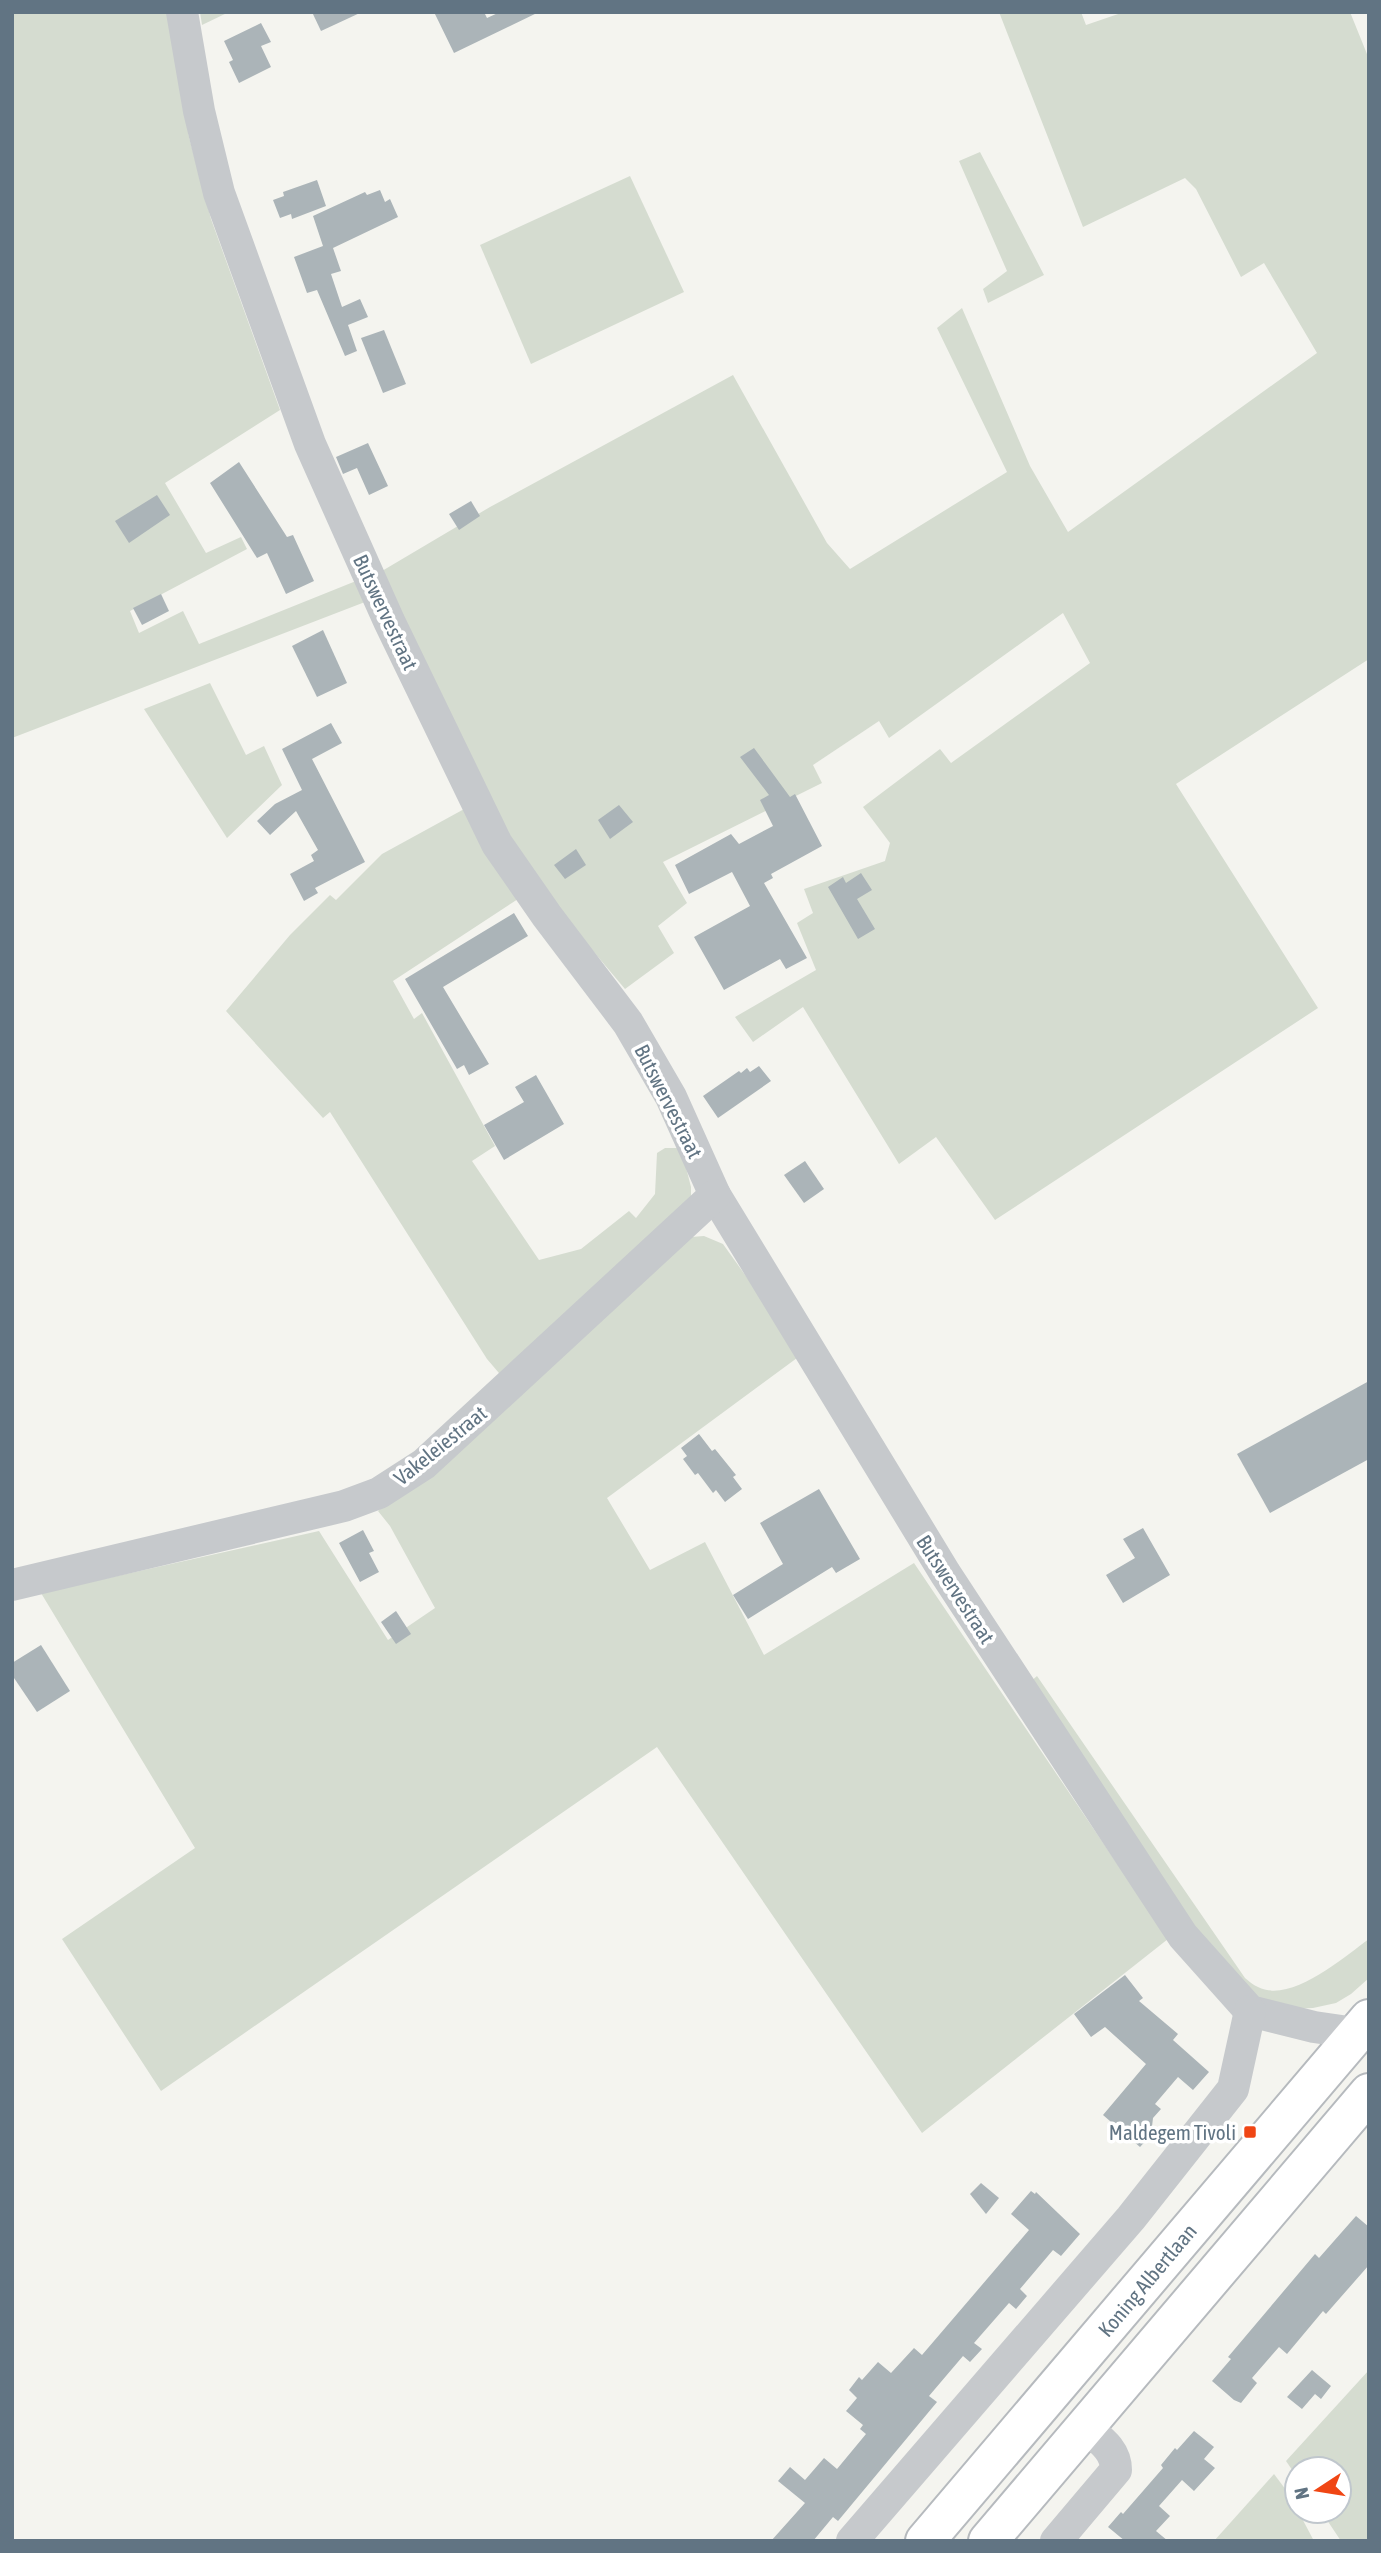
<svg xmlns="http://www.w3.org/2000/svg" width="1381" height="2553" font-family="'Asap Condensed',sans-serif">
  <rect width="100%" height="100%" fill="#f4f4ef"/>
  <g fill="#d5dcd0">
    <path d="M12,12H169L189,137L211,219L280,410L165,483L206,553L241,537L247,549L130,611L139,633L183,611L199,644L356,581L365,602L12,738Z"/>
    <path d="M200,12H229L202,25Z"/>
    <path d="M999,12H1081L1086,25L1124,12H1350L1369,59V659L1176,784L1318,1008L995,1220L936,1137L899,1164L803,1007L753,1042L735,1017L816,970L797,923L813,913L804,889L885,861L890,843L863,807L940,749L951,763L1090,663L1063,613L889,738L879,721L813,765L822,783L663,862L687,903L658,926L674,953L625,989L562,914L508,834L382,571L490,507L733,375L827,543L850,569L1007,472L937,328L962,308L1030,466L1068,532L1317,353L1264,263L1241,277L1196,189L1185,178L1083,227Z"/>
    <path d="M980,152L1044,275L988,303L983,289L1007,271L959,161Z"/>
    <path d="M630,176L684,292L531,364L480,245Z"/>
    <path d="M210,683L246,755L264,746L282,785L227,838L144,709Z"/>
    <path d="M466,808L518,899L393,981L414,1019L422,1013L495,1146L472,1161L539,1260L581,1249L629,1211L636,1218L655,1194L657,1153L665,1148H681L691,1187V1237L704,1236L723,1244L763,1300L797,1358L607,1498L650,1570L705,1542L764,1655L914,1563L1168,1939L922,2133L657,1747L161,2091L62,1939L195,1848L41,1593L319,1531L388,1640L435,1608L390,1526L378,1511L516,1393L487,1359L330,1112L323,1118L226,1011L290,935L330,895L336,900L382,854Z"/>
    <path d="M1037,1676L1245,1978C1249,1981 1253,1985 1258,1987C1291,2004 1344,1957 1369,1939V1978L1351,1994L1336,2003L1313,2008L1290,2009L1251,1996L1192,1931L1029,1683Z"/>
    <path d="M1369,2370V2541H1341L1321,2511H1339V2469H1297V2477L1286,2461Z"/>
    <path d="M1274,2474L1289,2494L1314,2541H1214Z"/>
  </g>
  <g fill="#abb4b8">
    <path d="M312,12H362L321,31Z"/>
    <path d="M434,12H484L487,18L500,12H539L454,53Z"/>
    <path d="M261,23L271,42L261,46L271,67L239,83L229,62L233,60L224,41Z"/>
    <path d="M317,180L326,206L292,219L291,214L280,218L273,200L284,196L283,192Z"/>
    <path d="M380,190L385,202L390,199L398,217L333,248L341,271L331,274L342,307L360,299L368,317L348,325L357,351L345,356L317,290L307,293L294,257L323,246L313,216L365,192L367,195Z"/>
    <path d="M384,330L406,384L383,393L361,338Z"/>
    <path d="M368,443L388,486L369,495L357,468L343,474L336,457Z"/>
    <path d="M239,462L287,537L293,535L314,581L286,594L267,553L257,558L210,483Z"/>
    <path d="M157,495L170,515L129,543L115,521Z"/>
    <path d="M471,501L480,516L459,530L449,514Z"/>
    <path d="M161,594L169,611L142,625L133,608Z"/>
    <path d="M323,630L347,683L317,697L292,646Z"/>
    <path d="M331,723L342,743L312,759L365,862L315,888L318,893L304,901L290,874L314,861L311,855L318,850L296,811L270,835L257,821L275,804L302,790L282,749Z"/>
    <path d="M754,748L790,797L795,794L822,846L771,874L773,878L764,883L807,958L786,969L780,959L724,990L694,937L750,906L732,872L689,894L675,865L731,834L739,844L773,826L760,800L769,795L740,757Z"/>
    <path d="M619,805L633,822L610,839L598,820Z"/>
    <path d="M576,849L586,865L565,879L554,865Z"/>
    <path d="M861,873L872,890L857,899L875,929L858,939L828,887L843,877L846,883Z"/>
    <path d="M514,913L528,936L443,987L489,1064L469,1075L464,1065L457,1069L405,979Z"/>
    <path d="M759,1066L771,1081L718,1118L703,1096L739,1071L741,1073L747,1068L750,1072Z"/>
    <path d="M536,1075L564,1124L504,1160L484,1125L524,1102L515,1087Z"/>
    <path d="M805,1161L824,1189L804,1203L784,1175Z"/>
    <path d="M1369,1381V1459L1270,1513L1237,1454Z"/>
    <path d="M699,1434L712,1451L715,1449L736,1475L733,1477L742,1489L725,1502L716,1490L713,1493L698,1473L695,1475L683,1459L687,1456L681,1448Z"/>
    <path d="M819,1489L860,1559L836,1573L832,1567L748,1619L733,1595L783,1564L760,1523Z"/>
    <path d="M1143,1528L1170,1575L1123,1603L1106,1575L1135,1558L1123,1539Z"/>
    <path d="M363,1530L374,1551L369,1553L379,1572L360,1582L339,1543Z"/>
    <path d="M396,1611L411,1634L396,1644L381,1622Z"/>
    <path d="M41,1645L70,1691L37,1712L12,1675V1663Z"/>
    <path d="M1125,1975L1143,1998L1139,2001L1178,2034L1173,2040L1209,2072L1193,2090L1178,2077L1155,2104L1161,2109L1153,2118L1151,2135L1140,2147L1103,2115L1146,2064L1105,2027L1091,2037L1074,2014Z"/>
    <path d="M981,2183L999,2198L986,2214L970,2194Z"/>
    <path d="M1031,2191L1035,2194L1036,2192L1080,2234L1061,2256L1053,2250L1020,2289L1027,2296L1016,2309L1009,2303L974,2343L982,2349L970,2362L963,2356L929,2396L937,2402L838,2521L833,2517L813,2541H771L805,2503L778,2481L790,2467L805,2480L824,2458L837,2469L866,2434L860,2429L863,2425L846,2411L857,2398L849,2390L859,2377L862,2380L878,2362L891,2373L914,2348L922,2355L1029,2230L1011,2214Z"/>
    <path d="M1356,2216L1369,2227V2265L1326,2314L1323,2311L1287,2354L1279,2347L1252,2378L1257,2383L1241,2403L1234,2400L1212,2381L1231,2359L1228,2357L1315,2254L1319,2258Z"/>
    <path d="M1312,2370L1331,2386L1321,2399L1315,2394L1302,2409L1287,2397Z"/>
    <path d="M1194,2431L1214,2447L1204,2459L1215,2468L1194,2491L1182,2480L1159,2506L1170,2516L1156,2531L1168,2541H1125L1108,2527L1121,2512L1123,2514L1163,2468L1161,2465L1175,2448L1177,2450Z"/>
  </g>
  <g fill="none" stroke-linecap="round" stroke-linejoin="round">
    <g stroke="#b6babe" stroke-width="42">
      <g id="major">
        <path d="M925,2541L1369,2019"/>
        <path d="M988,2541L1369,2093"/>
      </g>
    </g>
    <g stroke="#c6c9cc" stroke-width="32">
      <path d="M182,12L199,111L219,193L310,444L389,621L497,844L547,916L628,1023L671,1097L715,1195L945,1573L1183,1936L1250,2011L1314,2027L1369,2035"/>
      <path d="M12,1585L344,1506L379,1493L424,1464L715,1195"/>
      <path d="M852,2541L1131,2218L1233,2089L1250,2011"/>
      <path d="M1056,2541L1116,2470C1116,2449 1099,2439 1085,2427"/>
    </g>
    <use href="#major" stroke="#fff" stroke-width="38"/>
  </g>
  <rect fill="#f04614" stroke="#fff" stroke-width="2.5" x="1243" y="2125" width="14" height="14" rx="3.5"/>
  <g text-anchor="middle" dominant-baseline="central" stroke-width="7" stroke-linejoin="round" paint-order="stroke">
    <g font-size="21" fill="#617483" stroke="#fff">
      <text transform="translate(386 612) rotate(65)">Butswervestraat</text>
      <text transform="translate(669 1101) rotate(63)">Butswervestraat</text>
      <text transform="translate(440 1445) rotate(-39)">Vakeleiestraat</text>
      <text transform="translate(956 1589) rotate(57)">Butswervestraat</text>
      <text transform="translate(1147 2280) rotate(-50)">Koning Albertlaan</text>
    </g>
    <g font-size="21" fill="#617483" stroke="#fff" text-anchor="end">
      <text x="1236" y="2132">Maldegem Tivoli</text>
    </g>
  </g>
  <rect width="1381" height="2553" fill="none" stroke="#617483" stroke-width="28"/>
  <g transform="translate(1318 2490) rotate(258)"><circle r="33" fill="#ffffff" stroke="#c0c7cd" stroke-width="2"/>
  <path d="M0-5L12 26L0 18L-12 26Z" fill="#f04614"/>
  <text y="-10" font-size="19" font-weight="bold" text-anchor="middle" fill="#617483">N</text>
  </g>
</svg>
